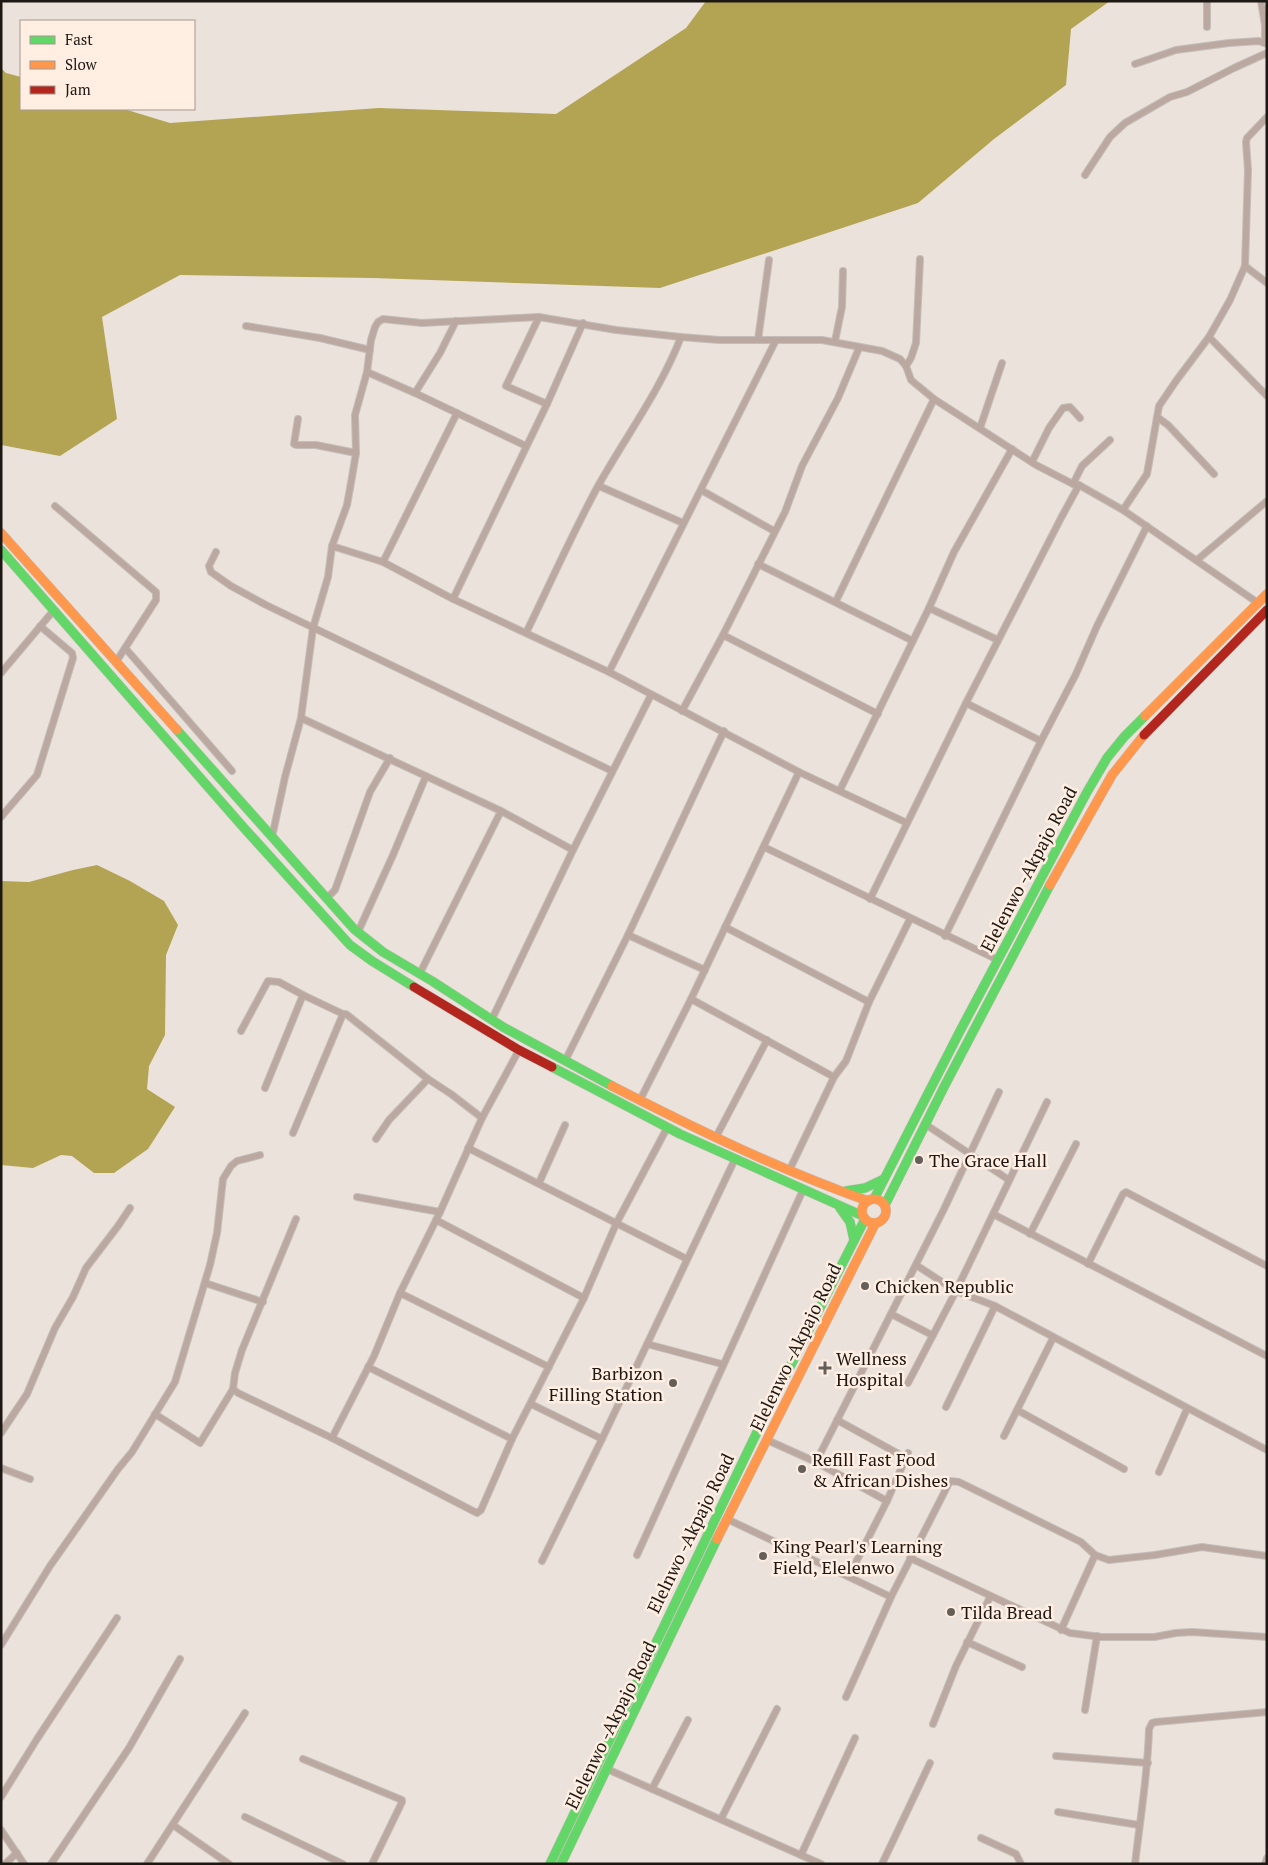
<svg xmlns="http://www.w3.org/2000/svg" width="1268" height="1865" font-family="'PT Serif',serif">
  <rect width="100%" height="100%" fill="#ebe2db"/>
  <g fill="#b2a453">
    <path d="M706,1H1110L1071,29L1066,85L994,139L918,203L660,288L373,278L180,275L102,317L117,419L60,456L1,445V68L6,73L21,77V109H124L170,123L379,108L556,114L686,28Z"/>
    <path d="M97,865L130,881L164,901L178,925L166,955L165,1035L149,1066L147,1089L175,1107L148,1149L114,1173H94L72,1156L61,1155L33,1168L1,1165V881L29,882L73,870Z"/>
  </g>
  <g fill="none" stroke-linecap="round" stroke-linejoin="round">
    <g stroke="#c4beb9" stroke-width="8">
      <g id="street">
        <path d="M1207,1V27"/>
        <path d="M1261,1L1265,25V43"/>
        <path d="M1135,64L1176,50L1229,43L1259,41L1267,44"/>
        <path d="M1085,175L1110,137L1125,123L1170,97L1187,92L1234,68L1267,53"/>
        <path d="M1245,266L1267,283"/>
        <path d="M539,317L506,386L547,404"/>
        <path d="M246,326L320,338L370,350"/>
        <path d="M1209,337L1267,396"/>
        <path d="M758,340L769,260"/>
        <path d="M835,341L842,307L843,271"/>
        <path d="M906,366L911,358L916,343L920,259"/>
        <path d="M367,372L415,393L526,446"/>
        <path d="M415,393L440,353L456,321"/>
        <path d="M1157,417L1168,425L1214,474"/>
        <path d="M298,419L294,444L296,445H316L356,453"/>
        <path d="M980,428L1002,363"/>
        <path d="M1032,462L1049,428L1063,408L1070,407L1080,418"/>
        <path d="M1073,484L1082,466L1110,440"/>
        <path d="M599,486L683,523"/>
        <path d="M701,490L774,531"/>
        <path d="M55,506L156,592V600L116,662"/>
        <path d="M1123,510L1147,474L1159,406L1176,381L1209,337L1230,300L1245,266L1248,170L1246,142L1247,138L1267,117"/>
        <path d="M332,546L383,562L453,599L609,672L799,772L907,823"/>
        <path d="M216,552L209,566L211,572L231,586L266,605L612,771"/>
        <path d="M1197,560L1267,501"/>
        <path d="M383,562L457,413"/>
        <path d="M758,564L913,641"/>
        <path d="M453,599L547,404L583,323"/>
        <path d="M836,601L934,399"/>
        <path d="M929,608L998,640"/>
        <path d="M526,633C550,584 572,534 598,486C626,436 660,391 681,337"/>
        <path d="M723,635L878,714"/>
        <path d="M126,649L232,771"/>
        <path d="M609,672L776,340"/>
        <path d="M1,673L54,610"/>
        <path d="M966,703L1041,741"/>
        <path d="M682,711L723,635L785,512L802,466L838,398L859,348"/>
        <path d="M301,718L501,811L573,850"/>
        <path d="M840,790L929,608L954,552L1012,449"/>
        <path d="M1,817L37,775L73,658L72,653L40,626"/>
        <path d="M272,837L285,777L301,718L313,628L328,577L332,546L347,505L352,477L356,453L355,415L367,372L371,340L375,327L378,322L383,319L422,323L539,317L616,330L681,337L719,340H822L882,351L900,359L906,366L911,380L934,399L1036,465L1073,484L1079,485L1123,510L1258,603"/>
        <path d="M764,847L998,960"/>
        <path d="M327,898L335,890L370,792L390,758"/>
        <path d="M870,899L966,703L1061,518L1079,485"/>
        <path d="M725,927L869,1002"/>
        <path d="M358,932L393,855L426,776"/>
        <path d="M628,935L705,970"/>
        <path d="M945,936L1041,741L1076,674L1097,626L1147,526"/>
        <path d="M420,973L501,811"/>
        <path d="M691,999L834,1077"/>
        <path d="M492,1019L573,850L651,695"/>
        <path d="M241,1031L268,981L279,982L303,995L343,1014"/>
        <path d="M565,1061L628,935L724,731"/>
        <path d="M265,1088L303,995"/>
        <path d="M640,1100L691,999L799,772"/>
        <path d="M925,1124L1009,1180"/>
        <path d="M293,1133L343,1014H346L428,1079L451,1094L482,1118"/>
        <path d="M716,1137L767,1040"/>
        <path d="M376,1139L389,1120L428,1079"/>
        <path d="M468,1148L687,1259"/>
        <path d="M789,1171L834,1077L846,1061L869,1002L910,919"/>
        <path d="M539,1183L565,1125"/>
        <path d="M357,1197L440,1212"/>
        <path d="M993,1214L1267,1356"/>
        <path d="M296,1219L242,1350L235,1373L233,1389L238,1393L332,1438L477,1513L481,1510L512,1439L584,1298L616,1224L667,1128"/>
        <path d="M436,1220L584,1298"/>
        <path d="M1030,1234L1076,1144"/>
        <path d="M1088,1264L1123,1194L1126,1192L1267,1266"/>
        <path d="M916,1265L956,1291L995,1306L1267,1450"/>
        <path d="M205,1283L263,1302"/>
        <path d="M400,1293L549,1367"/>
        <path d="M891,1314L932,1335"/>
        <path d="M647,1344L722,1364"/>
        <path d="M368,1367L512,1439"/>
        <path d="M908,1383L956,1291L1047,1102"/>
        <path d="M531,1404L602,1439"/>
        <path d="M946,1407L995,1306"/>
        <path d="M1017,1410L1124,1469"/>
        <path d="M155,1414L200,1443L233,1389"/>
        <path d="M837,1420L906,1458"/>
        <path d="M1,1433L27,1394L55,1328L73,1297L86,1268L118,1226L130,1208"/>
        <path d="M1004,1436L1053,1338"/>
        <path d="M332,1438L374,1356L400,1293L440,1212L482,1118L519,1050"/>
        <path d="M767,1440L816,1462L887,1501"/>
        <path d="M816,1462L944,1209L999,1092"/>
        <path d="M1,1468L30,1479"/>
        <path d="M1159,1472L1187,1409"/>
        <path d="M727,1519L891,1597"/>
        <path d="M637,1555L803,1190"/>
        <path d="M910,1558L1070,1633L1101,1637H1154L1176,1633L1192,1632L1267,1637"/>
        <path d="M542,1561L602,1439L735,1159"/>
        <path d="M849,1576L887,1501L908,1453"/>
        <path d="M1061,1630L1095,1555"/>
        <path d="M967,1642L1022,1667"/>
        <path d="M1,1645L50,1566L118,1469L132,1452L175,1382L210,1265L217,1233L223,1179L231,1166L237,1161L260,1155"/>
        <path d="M846,1697L891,1597L950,1481L959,1482L1081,1542L1095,1555L1109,1560L1155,1555L1202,1547L1267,1556"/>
        <path d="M1085,1710L1097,1636"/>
        <path d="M933,1724L956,1666L990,1597"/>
        <path d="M1056,1756L1148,1763"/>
        <path d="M303,1759L402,1800V1802L372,1864"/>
        <path d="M607,1769L821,1864"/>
        <path d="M652,1789L688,1720"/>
        <path d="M1,1797L37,1739L117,1618"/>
        <path d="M1058,1812L1139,1825"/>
        <path d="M245,1817L343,1864"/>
        <path d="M721,1819L777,1709"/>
        <path d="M173,1825L229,1864"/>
        <path d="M1,1830L24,1864"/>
        <path d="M981,1838L1016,1854L1021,1864"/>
        <path d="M801,1855L855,1738"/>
        <path d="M5,1864L17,1853"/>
        <path d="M51,1864L129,1748L180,1659"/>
        <path d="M147,1864L245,1713"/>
        <path d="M882,1864L930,1763"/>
        <path d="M1135,1864C1140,1819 1148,1774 1149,1729L1152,1723L1156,1722L1267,1712"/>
        <path d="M1265,1864L1267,1858"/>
      </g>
    </g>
    <g stroke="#c4beb9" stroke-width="10">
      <g id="fast">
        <path d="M1,550L244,828L350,945L372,961L414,987"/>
        <path d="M177,730L354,929L383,952L432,981L503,1027L612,1086"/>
        <path d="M552,1067L680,1134L863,1216"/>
        <path d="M846,1191L865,1188L884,1179"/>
        <path d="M874,1199L960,1031L1087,792L1107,758L1124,737L1145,716"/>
        <path d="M885,1205L945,1085L1050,885"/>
        <path d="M840,1208L850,1222L854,1240"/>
        <path d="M550,1864L758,1430L865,1219"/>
        <path d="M561,1864L717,1539"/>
      </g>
    </g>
    <g stroke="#c4beb9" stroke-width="10">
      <g id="slow">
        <path d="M1,533L177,730"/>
        <path d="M1145,716L1267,594"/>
        <path d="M1050,885L1112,775L1144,735"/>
        <path d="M612,1086C696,1129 780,1170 868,1201"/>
        <circle cx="874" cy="1211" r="12"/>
        <path d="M717,1539L875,1224"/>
      </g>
    </g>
    <g stroke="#c4beb9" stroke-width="10">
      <g id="jam">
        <path d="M1144,735L1267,610"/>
        <path d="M414,987L519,1050L552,1067"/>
      </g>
    </g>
    <use href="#street" stroke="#bba8a0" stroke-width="6"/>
    <use href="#fast" stroke="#63d668" stroke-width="9"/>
    <use href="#slow" stroke="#ff974d" stroke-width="9"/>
    <use href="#jam" stroke="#b3261e" stroke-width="9"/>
  </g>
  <g fill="#655f59" stroke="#ffeee1" stroke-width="2">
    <circle cx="919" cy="1160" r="5"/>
    <circle cx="865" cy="1286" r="5"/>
    <path d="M822.5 1360.5h5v5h5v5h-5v5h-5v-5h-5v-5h5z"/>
    <circle cx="673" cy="1383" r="5"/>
    <circle cx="802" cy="1469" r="5"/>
    <circle cx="763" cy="1556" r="5"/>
    <circle cx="951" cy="1612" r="5"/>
  </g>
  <g text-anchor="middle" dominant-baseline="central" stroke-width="5" stroke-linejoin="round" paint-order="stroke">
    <g font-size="18" fill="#1d1813" stroke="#ffeee1">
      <text transform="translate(1028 869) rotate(-62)">Elelenwo -Akpajo Road</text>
      <text transform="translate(795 1347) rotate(-64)">Elelenwo -Akpajo Road</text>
      <text transform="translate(690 1533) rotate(-64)">Elelnwo -Akpajo Road</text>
      <text transform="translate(610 1725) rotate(-64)">Elelenwo -Akpajo Road</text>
    </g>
    <g font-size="18" fill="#1d1813" stroke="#ffeee1" text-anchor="start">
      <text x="929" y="1160">The Grace Hall</text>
      <text x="875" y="1286">Chicken Republic</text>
      <text x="836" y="1358">Wellness<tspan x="836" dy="21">Hospital</tspan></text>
      <text x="663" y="1373" text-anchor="end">Barbizon<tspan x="663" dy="21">Filling Station</tspan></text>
      <text x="812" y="1459">Refill Fast Food<tspan x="812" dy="21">&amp; African Dishes</tspan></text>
      <text x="773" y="1546">King Pearl's Learning<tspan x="773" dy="21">Field, Elelenwo</tspan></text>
      <text x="961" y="1612">Tilda Bread</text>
    </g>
  </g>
  <rect width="1268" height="1865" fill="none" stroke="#1d1813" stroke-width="5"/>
  <rect x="20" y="20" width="175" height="90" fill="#ffeee1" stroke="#a5988f"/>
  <rect x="30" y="36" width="25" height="8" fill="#63d668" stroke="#a5988f"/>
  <text x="65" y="45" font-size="15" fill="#1d1813">Fast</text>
  <rect x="30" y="61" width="25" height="8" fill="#ff974d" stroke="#a5988f"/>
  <text x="65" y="70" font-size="15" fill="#1d1813">Slow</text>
  <rect x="30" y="86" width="25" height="8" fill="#b3261e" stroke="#a5988f"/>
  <text x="65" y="95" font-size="15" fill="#1d1813">Jam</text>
</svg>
